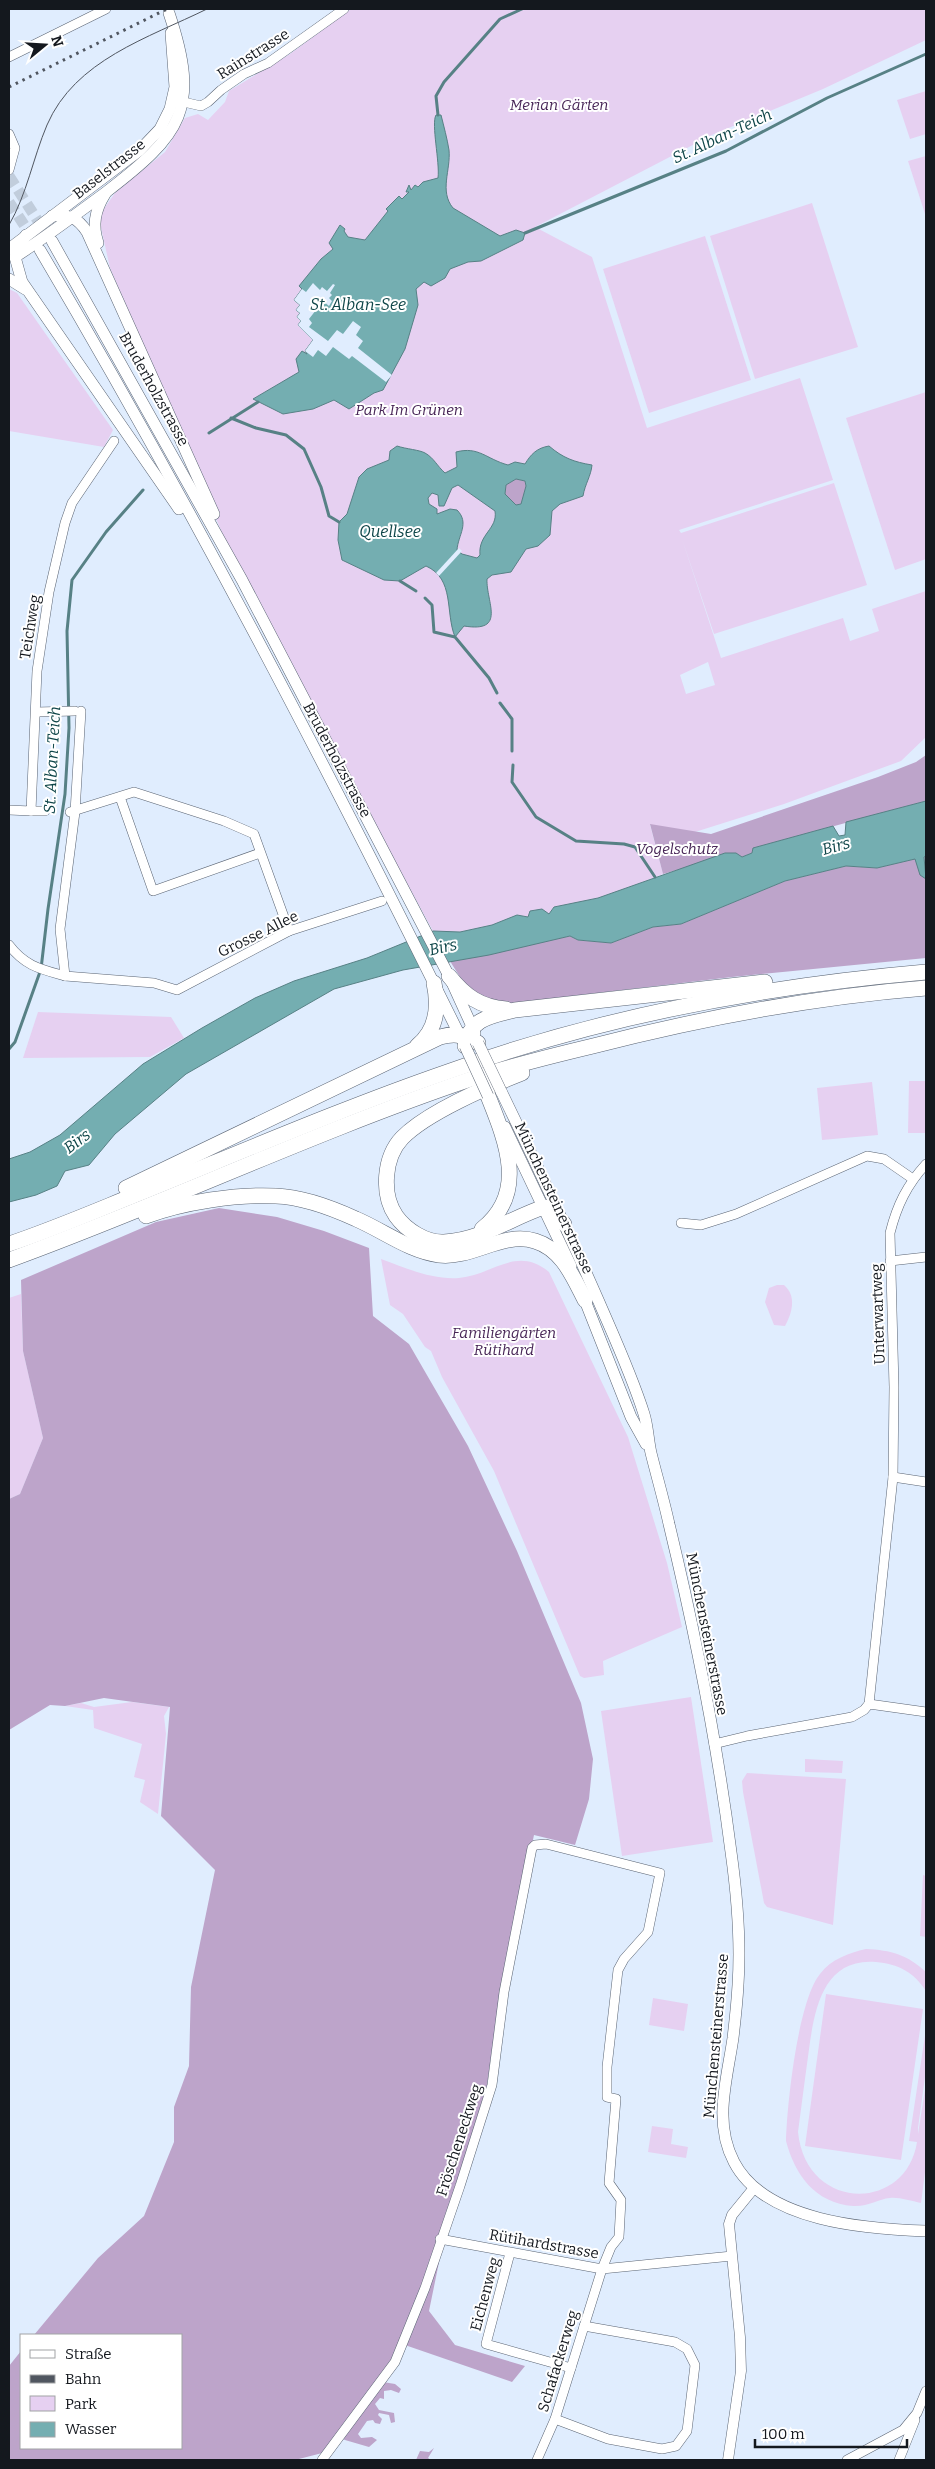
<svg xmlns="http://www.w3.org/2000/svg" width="935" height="2469" font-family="Bitter,serif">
  <rect width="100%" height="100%" fill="#e0edfe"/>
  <g fill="#e6d0f1" fill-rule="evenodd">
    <path d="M351,9H926V40L823,89L714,134L535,227L592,257L647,428L800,378L833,480L679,530L681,533L834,483L867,585L714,634L682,539L721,658L843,618L850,641L879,631L872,609L926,591V737L901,761L784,804L695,832L650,825L663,874C628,888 592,904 554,907L549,914L528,917L517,915L492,925L460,932L433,931L242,580L110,268L100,223L103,210L115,193L165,152L185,118L198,114L208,120L225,102L229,91L290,54ZM708,662L715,685L686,694L680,675Z"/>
    <path d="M926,91V134L910,139L897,100Z"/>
    <path d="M926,156V217L908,161Z"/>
    <path d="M812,203L858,347L755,379L710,236Z"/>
    <path d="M705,236L751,380L649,413L603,269Z"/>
    <path d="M9,289L17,293L113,430L104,447L9,431Z"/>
    <path d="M926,392V559L895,570L846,418Z"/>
    <path d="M38,1012L171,1017L184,1038L150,1057L23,1058Z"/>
    <path d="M909,1081H926V1133H908Z"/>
    <path d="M872,1082L878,1135L822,1140L817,1088Z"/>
    <path d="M381,1259C406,1268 432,1280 459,1278C493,1275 516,1245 549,1272L628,1437L667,1563L682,1627L603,1661L604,1675L584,1678L580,1676L494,1471L442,1377L431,1351L425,1347L403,1314L390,1305Z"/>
    <path d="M777,1285H784C797,1296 792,1313 785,1326L774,1325L765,1302L769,1288Z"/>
    <path d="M21,1294L23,1351L43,1438L20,1494L9,1499V1298Z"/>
    <path d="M691,1697L713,1842L622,1856L601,1711Z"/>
    <path d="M132,1702L169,1707L164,1716L166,1734L158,1814L140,1802L145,1780L134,1777L142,1744L94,1728L93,1710L65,1706L81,1703L94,1707Z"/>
    <path d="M805,1759L843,1761L842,1773L805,1772Z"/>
    <path d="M747,1773L846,1779L833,1925L767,1907L764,1903L743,1792L742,1781Z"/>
    <path d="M923,1875L926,1876V1937L920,1936Z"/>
    <path d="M866,1949C891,1950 908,1955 926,1972V1991C914,1972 898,1964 876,1962C817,1957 813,2022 807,2064C804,2086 801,2109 798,2132C806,2212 906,2213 917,2142L909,2141L926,2029V2070L918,2128V2134L926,2083V2165L921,2203C911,2201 899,2197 890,2198C878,2199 868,2207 853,2206C815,2203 795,2175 786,2141C787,2104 798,2001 820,1974C831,1959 849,1953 866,1949Z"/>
    <path d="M826,1994L923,2009L901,2160L805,2146Z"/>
    <path d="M653,1998L688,2004L684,2031L649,2025Z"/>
    <path d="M652,2126L673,2129L671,2144L688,2147L686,2158L648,2152Z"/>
  </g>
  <g fill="#bda4ca">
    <path d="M516,479L525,481L526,486L522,504L516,506L505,494L506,485Z"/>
    <path d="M926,755V801L754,848L752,853L742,857L725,853L709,861L663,874L650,824L711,834L878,777L916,762Z"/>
    <path d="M926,856V958L732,977L513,1003C477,1001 468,991 450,961L570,936L578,940L611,943L653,927L681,924L785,881L846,866L877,868Z"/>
    <path d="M219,1208L277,1217L324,1231L369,1248L373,1316L409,1344L468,1446L517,1551L581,1703L593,1759L589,1799L575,1845L534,1835L500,1995L487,2085L451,2204L429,2311L455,2345L525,2366L512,2382L402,2344L330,2451L295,2460H9V2366L21,2351V2448H181V2335H34L98,2258L144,2216L174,2142V2107L189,2066L191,1987L215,1870L161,1816L170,1707L104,1698L65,1706L50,1705L9,1730V1499L20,1494L43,1438L23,1351L21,1280L156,1222Z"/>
    <path d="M383,2382L395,2384L401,2389L399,2393L391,2390L384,2391V2399L380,2398L375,2404L379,2410L394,2413L395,2422L391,2423L389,2415L379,2413L378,2415L382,2419L380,2424L375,2423L373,2420L367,2421L358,2434L361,2438L372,2437L377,2440L369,2447L345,2440L343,2439Z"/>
    <path d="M434,2448L428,2458L431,2460H416L420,2451L429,2452Z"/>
  </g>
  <g fill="#74aeb1" stroke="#578185" fill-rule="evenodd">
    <path d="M436,115H441C444,127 447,138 449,150C451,170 439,191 453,208L500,236L516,230L525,233L523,240L481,261L468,262L450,269L445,278L431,286L424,282L416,289L418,305L405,349L383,390L374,393L349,409L334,400L313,409L283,414L253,399L299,372L296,359L302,351L307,354L305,351L313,340L298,325L301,321L297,317L300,313L296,310L300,305L294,300L302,289L299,286L321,259L333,249L329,243L340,225L345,229L344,231L348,237L365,240L388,211L386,209L399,196L402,199L409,192H406L409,185L411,190L415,185L418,187L423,182L438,178C440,162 431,124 436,115Z"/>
    <path d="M397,446C406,449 420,450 425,453C434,458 437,466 445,473L457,467L456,452C479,446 486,459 508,465L515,462L525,464C531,454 537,448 549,446C563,458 574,462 592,465C591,476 585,484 583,496L560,504L552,511L550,535L538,546L526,549L511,572L492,575L487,579C486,602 507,633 464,626L455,637C445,612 455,579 426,566L400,581L384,580L342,560L338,540L339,522L347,514L359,477L367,469L389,460L390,451ZM516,479L525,481L526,486L521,504L516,505L505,494L506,485ZM458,485L495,511C498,529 478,534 480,555L477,558L462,554L457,550C458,535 470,523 457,510L450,509L437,514V509L429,504L428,498L432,493L438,495L439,506H444L452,488Z"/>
    <path d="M926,801V856L924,857L926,879L920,875L915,859L877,868L846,866L785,881L681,924L653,927L611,943L578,940L570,936L489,955L403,970L334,989L186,1074L115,1134L89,1165L65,1171L57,1186L36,1195L9,1202V1159L30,1152L60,1135L143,1064L202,1028L255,998L294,981L367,958L433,931L460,932L492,925L517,915L528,917L530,911L542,909L549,914L554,907L598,898L725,853H736L742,857L752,853L753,848L833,826L839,836L845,835L846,822Z"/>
  </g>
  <g fill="#e0edfe">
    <path d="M313,283L320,290L322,287L327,291L333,284L335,285L330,293L332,295L329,298L332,301L329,306L323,301L309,319L312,323L309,327L328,341L337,330L343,334L353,321L361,327L356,335L363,341L358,348L392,375L386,382L352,356L349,359L333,347L326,356L318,350L313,357L305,351L313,340L298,325L301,321L297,317L300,313L296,310L300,305L294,300L302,289L306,292Z"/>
    <path d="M459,548L462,551L439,576L436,573Z"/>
  </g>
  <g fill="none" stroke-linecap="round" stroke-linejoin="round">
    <g stroke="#578185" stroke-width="3">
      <path d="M438,115L436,96L444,82L500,19L522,9"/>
      <path d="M525,233L726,151L827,98L926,54"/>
      <path d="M231,418L256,428L286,435L304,449L321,487L329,516L339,522"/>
      <path d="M209,433L258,402"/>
      <path d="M400,581L416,591"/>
      <path d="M425,598L432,605L434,632L455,637L489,678L497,693"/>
      <path d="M500,703L512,719V751"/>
      <path d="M513,765L512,782L536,817L576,841L624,844L635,847L655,877"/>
      <path d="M9,1049L15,1042L41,969L48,909L65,794L69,728L67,631L72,580L106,532L143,490"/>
    </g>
    <g stroke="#c1cddc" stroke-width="11" stroke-dasharray="11 5.5" stroke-linecap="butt">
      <path d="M9,176L45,232"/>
      <path d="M9,202L34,240"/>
    </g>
    <g stroke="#5a6473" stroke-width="10">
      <g id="minor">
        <path d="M9,57L106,9"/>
        <path d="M175,100L201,106L208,102L221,90L244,74L268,63L344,9"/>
        <path d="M9,134L15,148L9,170"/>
        <path d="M36,712L75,711"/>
        <path d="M120,797L153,891L260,853"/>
        <path d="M9,810L31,811L37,671L49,592L65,523L72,503L114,441"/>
        <path d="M31,811H45"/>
        <path d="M70,812L134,792L224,821L254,834L289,931"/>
        <path d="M9,945C25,966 40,969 65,976L154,983L177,990L289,931L382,901"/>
        <path d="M65,976L60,929L75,812L81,711"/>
        <path d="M681,1223L701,1225L736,1214L867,1156L884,1159L913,1179"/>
        <path d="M890,1261L926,1257"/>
        <path d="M893,1477L926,1482"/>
        <path d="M869,1704L893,1477L894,1387L890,1233C897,1205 907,1185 926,1164"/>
        <path d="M714,1744L747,1736L852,1717L864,1710L869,1704L926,1712"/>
        <path d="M440,2239L602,2269L732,2256"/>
        <path d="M510,2253L486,2344L571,2368"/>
        <path d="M555,2419L608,2439L662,2449L676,2446L687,2431L695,2365L687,2349L675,2342L584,2326"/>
        <path d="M322,2460L395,2362L425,2288L460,2186L492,2085L504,1992L532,1848L535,1845L546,1844L660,1873L648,1932L624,1959L618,1970L607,2067V2097L616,2099L609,2183L621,2200L619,2237L611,2247L602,2269L555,2419L537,2460"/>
        <path d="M847,2460L903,2430L917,2413L926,2391"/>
        <path d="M899,2460L915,2420"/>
      </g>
    </g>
    <g stroke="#5a6473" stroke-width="11">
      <path id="tertiary" d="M728,2460L741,2371L740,2337L729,2224L732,2215L754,2188"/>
    </g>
    <g stroke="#5a6473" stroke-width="12">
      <g id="secondary">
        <path d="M52,216C69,214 78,218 87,232L214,514"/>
        <path d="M26,235L15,257L22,282L179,509"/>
        <path d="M52,241L242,580L449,976L475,1033"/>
        <path d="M98,243C92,225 95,210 105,194"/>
        <path d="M9,249L140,150L160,129L170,109L175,87L171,33"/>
        <path d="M40,250C192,507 330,773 462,1040"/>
        <path d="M15,257C46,237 75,215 105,193C182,134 201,109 169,13"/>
        <path d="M9,279L25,289"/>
        <path d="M501,1091C535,1161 568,1231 599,1302C615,1339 632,1376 644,1414C648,1427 648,1440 651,1453C657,1477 664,1501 669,1524C695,1632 717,1742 731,1852C737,1895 741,1941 738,1985C737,2003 735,2021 733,2038C727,2080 713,2122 734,2162C765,2222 867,2229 926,2231"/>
        <path d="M505,1127L571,1266"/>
        <path d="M582,1293L631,1417L646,1444"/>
      </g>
    </g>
    <g stroke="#5a6473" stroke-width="16">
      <g id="motorway">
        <path d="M449,976C465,996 480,1007 506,1009"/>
        <path d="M417,1046C437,1030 439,1006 434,983"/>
        <path d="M465,1046C470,1018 491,1016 515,1010L765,982"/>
        <path d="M522,1073C489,1086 426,1113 402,1138C384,1157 381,1194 396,1216C406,1230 426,1243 444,1242C481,1240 511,1218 544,1207L551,1210L564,1224"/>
        <path d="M126,1188L440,1037C454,1033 466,1034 478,1043"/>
        <path d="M146,1216C183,1202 237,1194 276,1196C303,1197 332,1208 356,1219C384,1231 409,1251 439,1255C472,1259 503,1231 535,1241C562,1249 573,1277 585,1300"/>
        <path d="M482,1229C528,1193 506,1141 488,1096"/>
        <path d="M9,1244C51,1230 93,1212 135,1195C239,1153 343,1108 450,1071C603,1016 764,986 926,972"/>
        <path d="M9,1260C163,1204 312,1133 468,1080C509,1066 551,1056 593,1046C702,1018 814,997 926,988"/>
      </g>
    </g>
    <use href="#minor" stroke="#fff" stroke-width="9"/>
    <use href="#tertiary" stroke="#fff" stroke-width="10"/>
    <use href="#secondary" stroke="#fff" stroke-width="11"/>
    <use href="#motorway" stroke="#fff" stroke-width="15"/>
    <path stroke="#505660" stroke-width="1" d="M9,225C27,194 33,158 47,125C75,60 148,38 207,9"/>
    <path stroke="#505660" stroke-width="3" stroke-dasharray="2.5 5" stroke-linecap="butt" d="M9,87L167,9"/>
    <g stroke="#5a6473" stroke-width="12" stroke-linecap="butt">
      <g id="secondary-bridge">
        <path d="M478,1043L501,1091"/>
        <path d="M465,1046L488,1096"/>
      </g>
    </g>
    <use href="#secondary-bridge" stroke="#fff" stroke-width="11"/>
  </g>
  <g text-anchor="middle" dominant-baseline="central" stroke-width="4" stroke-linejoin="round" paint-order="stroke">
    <g font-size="15" fill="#14181e" stroke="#fff">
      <text transform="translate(253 54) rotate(-32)">Rainstrasse</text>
      <text transform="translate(109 169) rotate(-38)">Baselstrasse</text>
      <text transform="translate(154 389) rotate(61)">Bruderholzstrasse</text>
      <text transform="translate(30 627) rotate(-81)">Teichweg</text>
      <text transform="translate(337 760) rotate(62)">Bruderholzstrasse</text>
      <text transform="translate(258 934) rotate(-26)">Grosse Allee</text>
      <text transform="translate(554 1198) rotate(65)">Münchensteinerstrasse</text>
      <text transform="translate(878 1314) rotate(-92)">Unterwartweg</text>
      <text transform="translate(707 1634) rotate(79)">Münchensteinerstrasse</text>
      <text transform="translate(716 2036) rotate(-85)">Münchensteinerstrasse</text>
      <text transform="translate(459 2140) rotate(-72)">Fröscheneckweg</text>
      <text transform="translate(544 2244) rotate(10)">Rütihardstrasse</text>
      <text transform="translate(485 2294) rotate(-75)">Eichenweg</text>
      <text transform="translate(558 2361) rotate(-73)">Schafackerweg</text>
    </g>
    <g font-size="15" font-style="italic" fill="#482657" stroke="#fff">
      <text x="559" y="105">Merian Gärten</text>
      <text x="409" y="410">Park Im Grünen</text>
      <text x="677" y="849">Vogelschutz</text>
      <text x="504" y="1333">Familiengärten<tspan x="504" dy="17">Rütihard</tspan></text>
    </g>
    <g font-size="16" font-style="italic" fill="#0f4649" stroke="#fff">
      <text transform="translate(722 136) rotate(-25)">St. Alban-Teich</text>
      <text x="358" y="304">St. Alban-See</text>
      <text x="390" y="531">Quellsee</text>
      <text transform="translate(52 760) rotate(-87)">St. Alban-Teich</text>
      <text transform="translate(836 846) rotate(-15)">Birs</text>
      <text transform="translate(443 947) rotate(-13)">Birs</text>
      <text transform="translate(77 1141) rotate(-37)">Birs</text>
    </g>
  </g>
  <rect width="935" height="2469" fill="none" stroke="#14181e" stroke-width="20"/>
  <rect x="20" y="2334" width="162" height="115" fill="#ffffff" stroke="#a1a3a5"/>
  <rect x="30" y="2350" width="25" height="8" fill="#ffffff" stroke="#a1a3a5"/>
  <text x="65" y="2359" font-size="15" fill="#14181e">Straße</text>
  <rect x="30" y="2375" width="25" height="8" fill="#505660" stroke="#a1a3a5"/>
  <text x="65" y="2384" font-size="15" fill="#14181e">Bahn</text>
  <rect x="30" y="2396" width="25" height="15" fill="#e6d0f1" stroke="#a1a3a5"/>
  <text x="65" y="2409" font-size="15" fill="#14181e">Park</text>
  <rect x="30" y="2422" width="25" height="15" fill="#74aeb1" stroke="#a1a3a5"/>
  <text x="65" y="2434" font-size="15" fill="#14181e">Wasser</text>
  <g transform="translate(45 45) rotate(72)" stroke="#ffffff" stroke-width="4" paint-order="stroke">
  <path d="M0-4L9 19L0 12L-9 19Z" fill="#14181e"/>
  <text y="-8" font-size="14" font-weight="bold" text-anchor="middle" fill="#14181e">N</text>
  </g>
  <path d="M755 2439v8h152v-8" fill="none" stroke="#14181e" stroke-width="2.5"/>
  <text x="762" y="2439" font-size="15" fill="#14181e" stroke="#ffffff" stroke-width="4" paint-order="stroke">100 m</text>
</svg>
